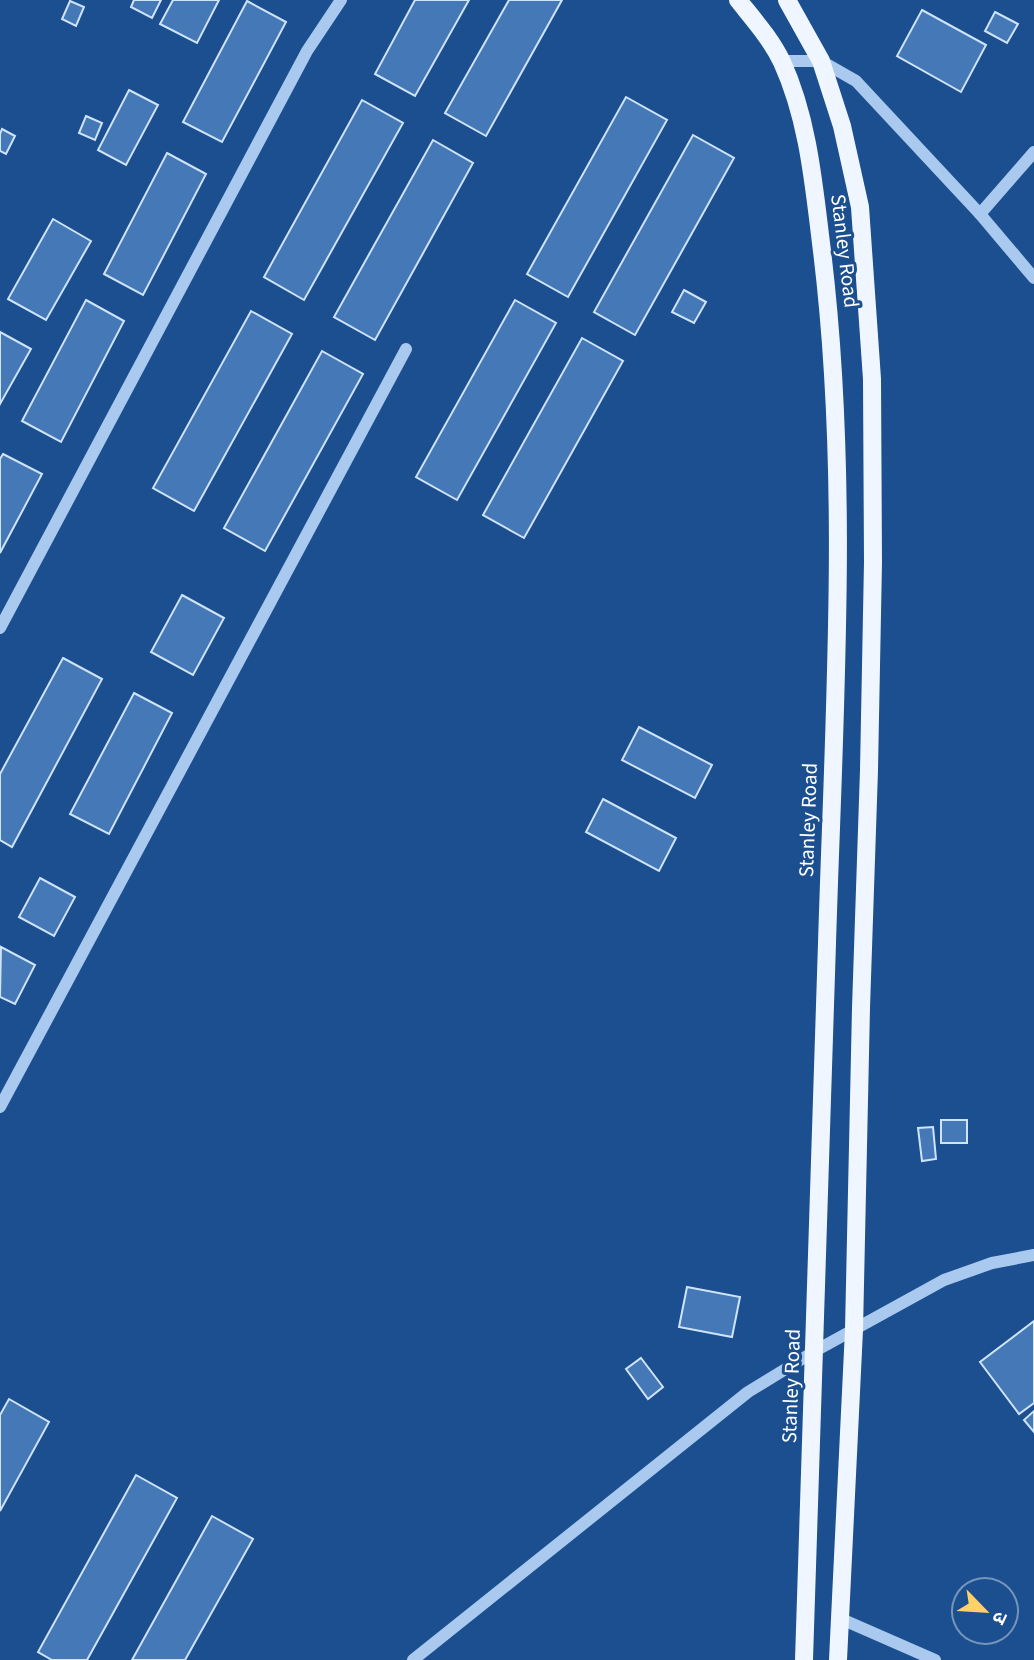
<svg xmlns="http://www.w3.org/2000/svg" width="1034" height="1660" font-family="'Source Sans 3','Noto Sans Devanagari',sans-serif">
  <rect width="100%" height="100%" fill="#1b4f8f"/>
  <g fill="#4478b7" stroke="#cfe3fa" stroke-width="2">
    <path d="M134,0H161L152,18L131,7Z"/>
    <path d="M173,0H219L197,43L160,24Z"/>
    <path d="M415,0H469L415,96L375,74Z"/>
    <path d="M509,0H562L486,136L445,113Z"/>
    <path d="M70,1L84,7L76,26L62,19Z"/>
    <path d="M247,1L286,22L222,142L183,122Z"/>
    <path d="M922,10L986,45L961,92L897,56Z"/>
    <path d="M995,12L1018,24L1007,43L985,31Z"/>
    <path d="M129,90L158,105L126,165L98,150Z"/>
    <path d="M626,97L667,120L568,297L527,274Z"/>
    <path d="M362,100L403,123L304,300L264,277Z"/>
    <path d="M86,116L102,123L95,140L79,133Z"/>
    <path d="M2,129L15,136L6,154L0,151V134Z"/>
    <path d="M693,135L734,158L635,335L594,312Z"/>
    <path d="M433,140L473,163L375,340L334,317Z"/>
    <path d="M167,153L206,174L143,295L104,274Z"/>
    <path d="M53,219L91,241L46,320L8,299Z"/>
    <path d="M684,290L706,302L694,323L672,312Z"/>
    <path d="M86,300L124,321L61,442L22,421Z"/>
    <path d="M515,300L556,323L457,500L416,477Z"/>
    <path d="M251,311L292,334L194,511L153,488Z"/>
    <path d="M0,332L31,349L0,404Z"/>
    <path d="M582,338L623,361L524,538L483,515Z"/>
    <path d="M322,351L363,374L265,551L224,528Z"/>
    <path d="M3,454L42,474L0,553V459Z"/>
    <path d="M182,595L224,618L193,675L151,652Z"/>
    <path d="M63,658L102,679L12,847L0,840V774Z"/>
    <path d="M134,693L172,713L109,834L70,814Z"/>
    <path d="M639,727L712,765L695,798L622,760Z"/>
    <path d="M603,799L676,838L659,871L586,832Z"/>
    <path d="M40,878L75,897L54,936L19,917Z"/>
    <path d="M1,947L35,965L15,1004L0,997Z"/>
    <rect x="941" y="1120" width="26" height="23"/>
    <path d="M933,1127L936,1159L922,1161L918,1128Z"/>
    <path d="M687,1287L740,1297L732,1337L679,1327Z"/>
    <path d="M1034,1321V1403L1019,1414L980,1362Z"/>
    <path d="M641,1358L663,1387L648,1399L626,1369Z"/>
    <path d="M9,1399L49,1422L0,1511V1415Z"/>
    <path d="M1034,1411V1432L1024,1420Z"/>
    <path d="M136,1475L177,1498L87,1660H52L38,1652Z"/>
    <path d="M212,1516L253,1539L185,1660H132Z"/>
  </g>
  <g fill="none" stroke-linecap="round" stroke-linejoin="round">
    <g stroke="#a9c9ee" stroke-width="12">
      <path d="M782,61H821L856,81L980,214L1034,278"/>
      <path d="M980,214L1034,152"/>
      <path d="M0,628L307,51L341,0"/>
      <path d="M0,1107L406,349"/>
      <path d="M839,1618L935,1660"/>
      <path d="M413,1660L748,1392L815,1351L944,1280L992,1263L1034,1255"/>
    </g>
    <g stroke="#f0f6ff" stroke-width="18">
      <path d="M738,0C754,20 771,39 782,62C809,121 814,188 822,251C850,481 834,712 827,943C820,1182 813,1421 804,1660"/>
      <path d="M787,0L821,61L842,126L860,207L872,379L873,562L869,770L861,1008L854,1330L838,1660"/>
    </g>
  </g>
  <g text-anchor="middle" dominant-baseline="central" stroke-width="6" stroke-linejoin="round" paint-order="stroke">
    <g font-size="21" fill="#fff" stroke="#1b4f8f">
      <text transform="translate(845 251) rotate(83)">Stanley Road</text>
      <text transform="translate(808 820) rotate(-88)">Stanley Road</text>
      <text transform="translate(791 1386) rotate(-88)">Stanley Road</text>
    </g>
  </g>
  <g transform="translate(985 1611) rotate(115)"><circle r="33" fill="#1b4f8f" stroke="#7695bc" stroke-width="2"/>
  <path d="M0-5L12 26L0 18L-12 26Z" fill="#ffd166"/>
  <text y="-10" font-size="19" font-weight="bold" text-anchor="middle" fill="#ffffff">उ</text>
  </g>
</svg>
